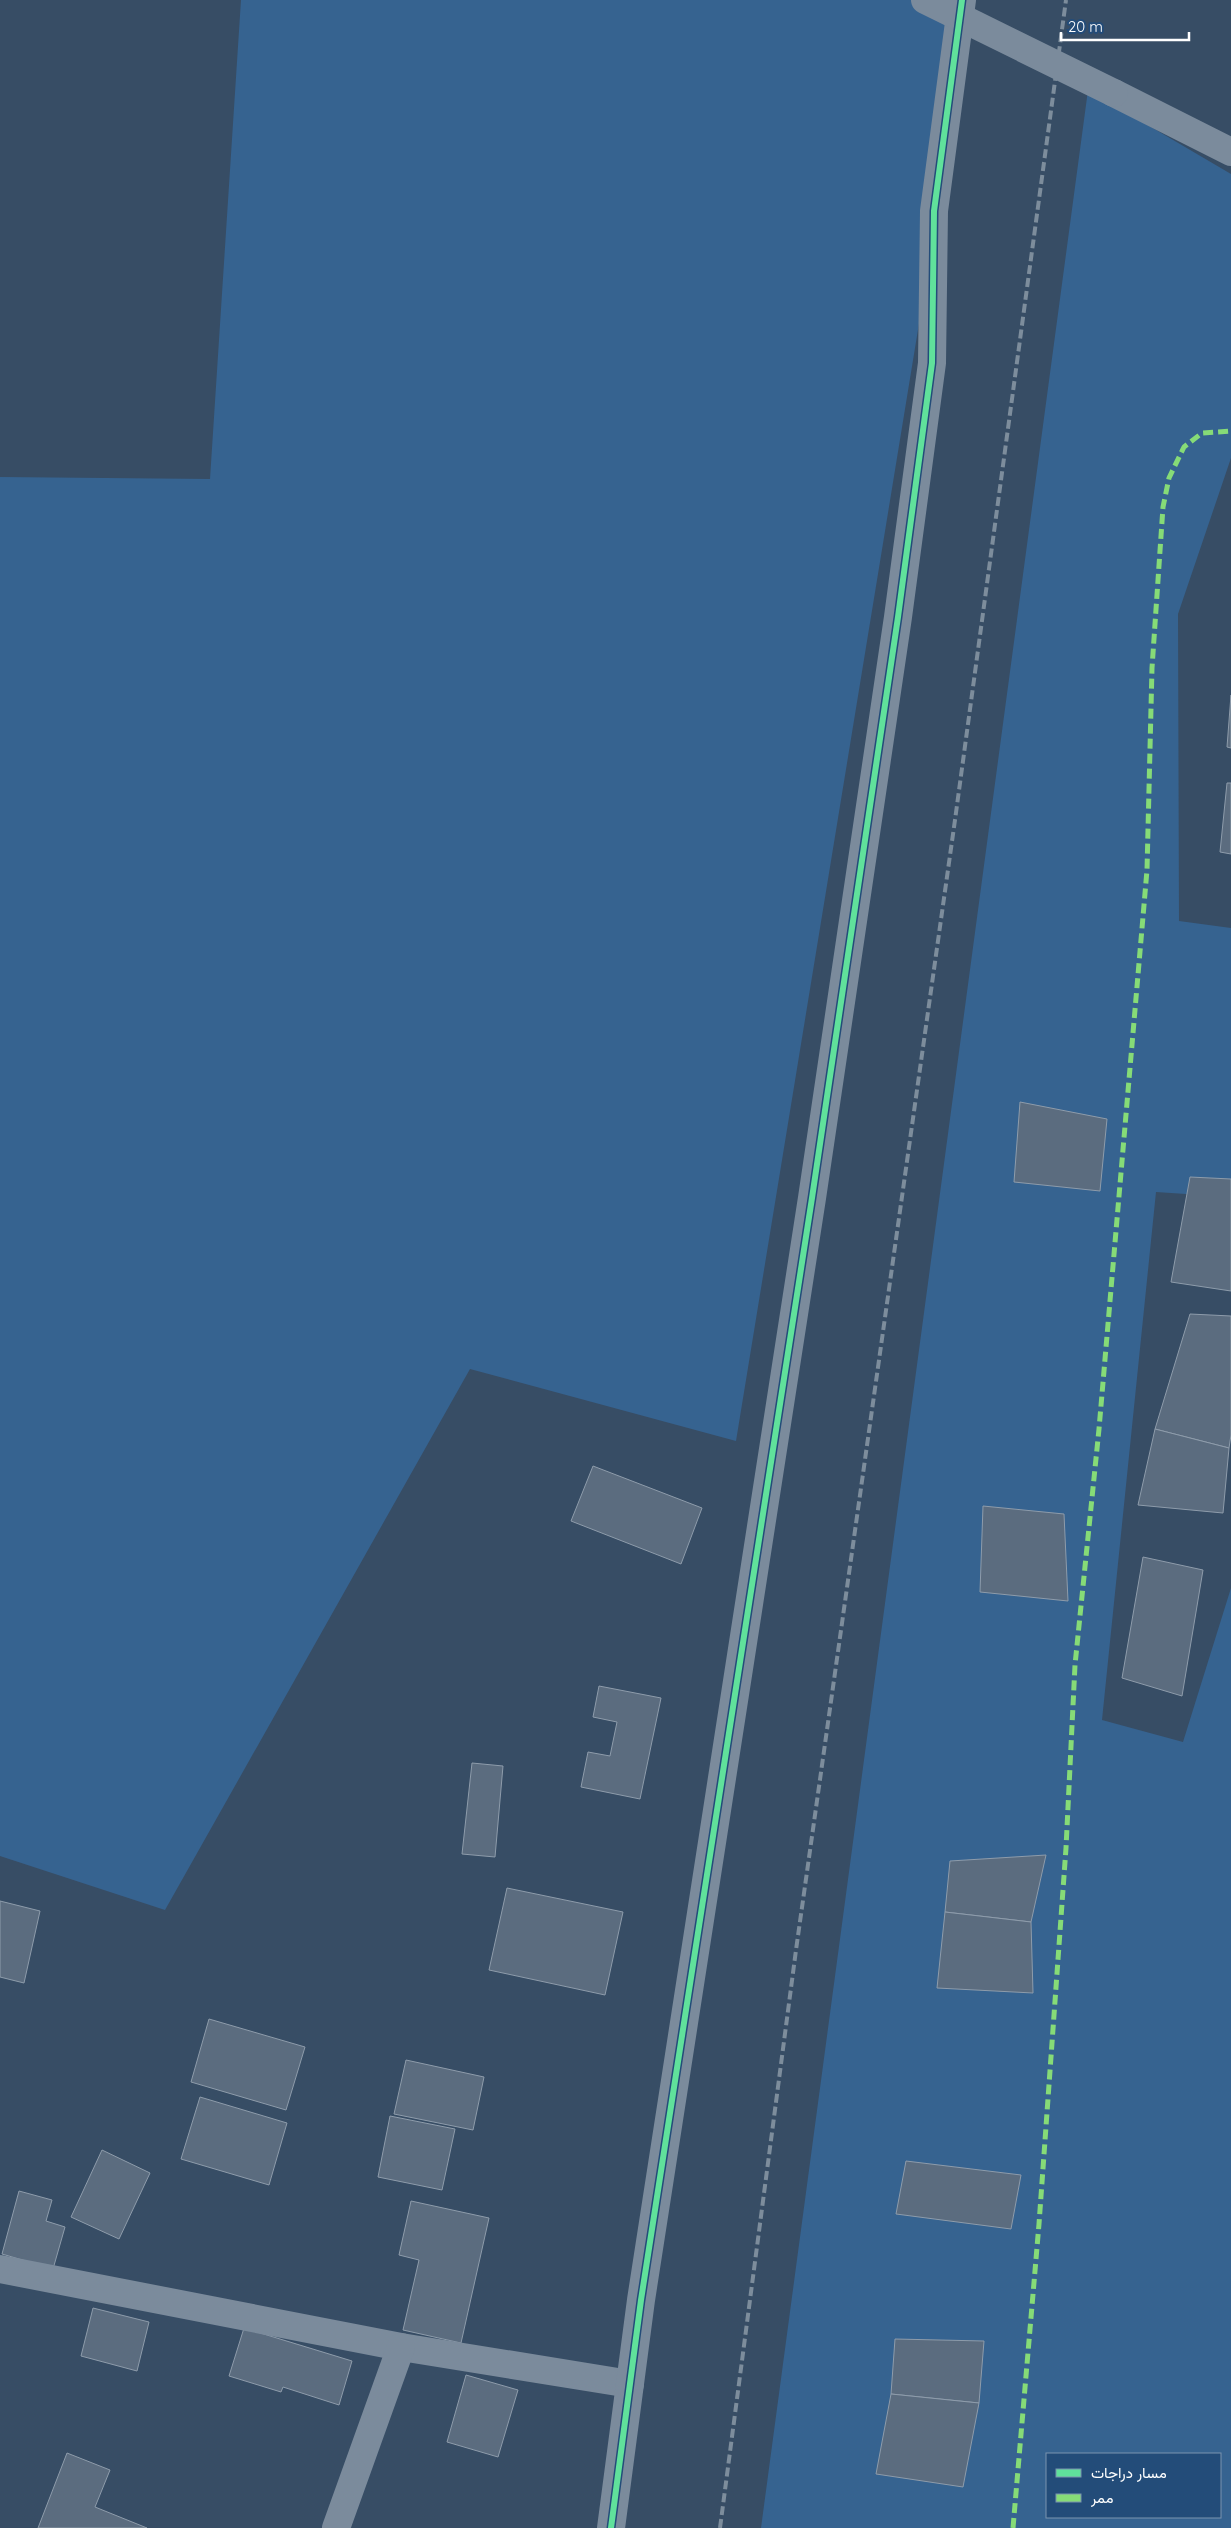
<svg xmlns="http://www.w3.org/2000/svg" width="1231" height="2528" font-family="Quicksand,Vazirmatn,sans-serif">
  <rect width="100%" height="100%" fill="#374d65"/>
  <g fill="#366390" fill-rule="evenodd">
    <path d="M241,0H972L736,1441L470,1369L165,1910L0,1856V477L210,479Z"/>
    <path d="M1088,90L1231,174V458L1178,614L1179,921L1231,928V1197L1156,1192L1102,1720L1183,1742L1231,1588V2528H761ZM1047,2454H1220V2517H1047Z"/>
  </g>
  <g fill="#5b6c7f" stroke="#8e9cab">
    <path d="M1231,695V748L1227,747Z"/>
    <path d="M1227,783H1231V854L1220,852Z"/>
    <path d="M1020,1102L1107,1119L1100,1191L1014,1182Z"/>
    <path d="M1190,1177L1231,1179V1291L1171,1282Z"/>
    <path d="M1190,1314L1231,1316V1435L1229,1448L1155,1429Z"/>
    <path d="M1155,1429L1229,1448L1223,1513L1138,1505Z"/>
    <path d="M593,1466L702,1508L681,1564L571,1521Z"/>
    <path d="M983,1506L1064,1514L1068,1601L980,1592Z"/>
    <path d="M1143,1557L1203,1570L1182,1696L1122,1678Z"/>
    <path d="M599,1686L661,1698L640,1799L581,1787L588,1752L610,1756L617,1722L593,1717Z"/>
    <path d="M472,1763L503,1766L495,1857L462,1854Z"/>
    <path d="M1046,1855L1031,1922L945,1912L950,1861Z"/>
    <path d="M507,1888L623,1912L605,1995L489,1970Z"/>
    <path d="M0,1901L40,1911L24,1983L0,1977Z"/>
    <path d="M945,1912L1031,1922L1033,1993L937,1988Z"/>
    <path d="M209,2019L305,2047L286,2110L191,2082Z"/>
    <path d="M406,2060L484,2077L473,2130L394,2114Z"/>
    <path d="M200,2097L287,2123L269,2185L181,2159Z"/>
    <path d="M390,2116L455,2129L442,2190L378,2177Z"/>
    <path d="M102,2150L150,2173L119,2239L71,2217Z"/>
    <path d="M906,2161L1021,2175L1011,2229L896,2214Z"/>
    <path d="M19,2191L52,2200L46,2221L65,2227L53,2269L2,2254Z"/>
    <path d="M411,2201L489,2218L461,2343L403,2330L419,2260L399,2255Z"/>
    <path d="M93,2308L149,2322L137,2371L81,2356Z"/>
    <path d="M244,2328L352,2361L339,2405L283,2387L281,2392L229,2376Z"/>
    <path d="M895,2339L984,2341L979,2403L891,2394Z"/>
    <path d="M466,2375L518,2390L498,2457L447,2442Z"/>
    <path d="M891,2394L979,2403L963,2487L876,2474Z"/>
    <path d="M67,2453L110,2470L95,2507L147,2528H38Z"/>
  </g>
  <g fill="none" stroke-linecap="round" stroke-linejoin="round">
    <g stroke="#7b8b9c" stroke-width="28">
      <path d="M1114,93L1231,152"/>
      <path d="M0,2269L401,2347L630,2384"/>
      <path d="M336,2528L401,2347"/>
      <path d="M611,2528L641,2300L812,1198L898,617L932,363L934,211L962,0"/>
    </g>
    <path stroke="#7d8d9c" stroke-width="4" stroke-dasharray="9 4" stroke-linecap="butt" d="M720,2528L796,1950L955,820L1066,0"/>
    <path stroke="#7b8b9c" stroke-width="28" d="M925,0L1114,93"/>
    <path stroke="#86db77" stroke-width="5" stroke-dasharray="10 5" stroke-linecap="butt" d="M1013,2528L1039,2224L1066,1848L1075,1665L1099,1429L1147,870L1152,668L1163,507L1169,478L1184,447L1202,433L1231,431"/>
    <g stroke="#234c79" stroke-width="9">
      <path id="cycleway" d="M611,2528L641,2300L812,1198L898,617L932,363L934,211L962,0"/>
    </g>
    <use href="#cycleway" stroke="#60e19b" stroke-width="6"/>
  </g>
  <rect x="1046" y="2453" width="175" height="65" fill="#234c79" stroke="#7b94af"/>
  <rect x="1056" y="2469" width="25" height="8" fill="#60e19b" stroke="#7b94af"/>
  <text x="1091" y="2478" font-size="15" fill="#ffffff">مسار دراجات</text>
  <rect x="1056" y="2494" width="25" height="8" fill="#86db77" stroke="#7b94af"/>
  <text x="1091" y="2503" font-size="15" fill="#ffffff">ممر</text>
  <path d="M1061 32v8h128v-8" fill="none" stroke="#ffffff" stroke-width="2.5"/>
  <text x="1068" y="32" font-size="15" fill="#ffffff" stroke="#234c79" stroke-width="4" paint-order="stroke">20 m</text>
</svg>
